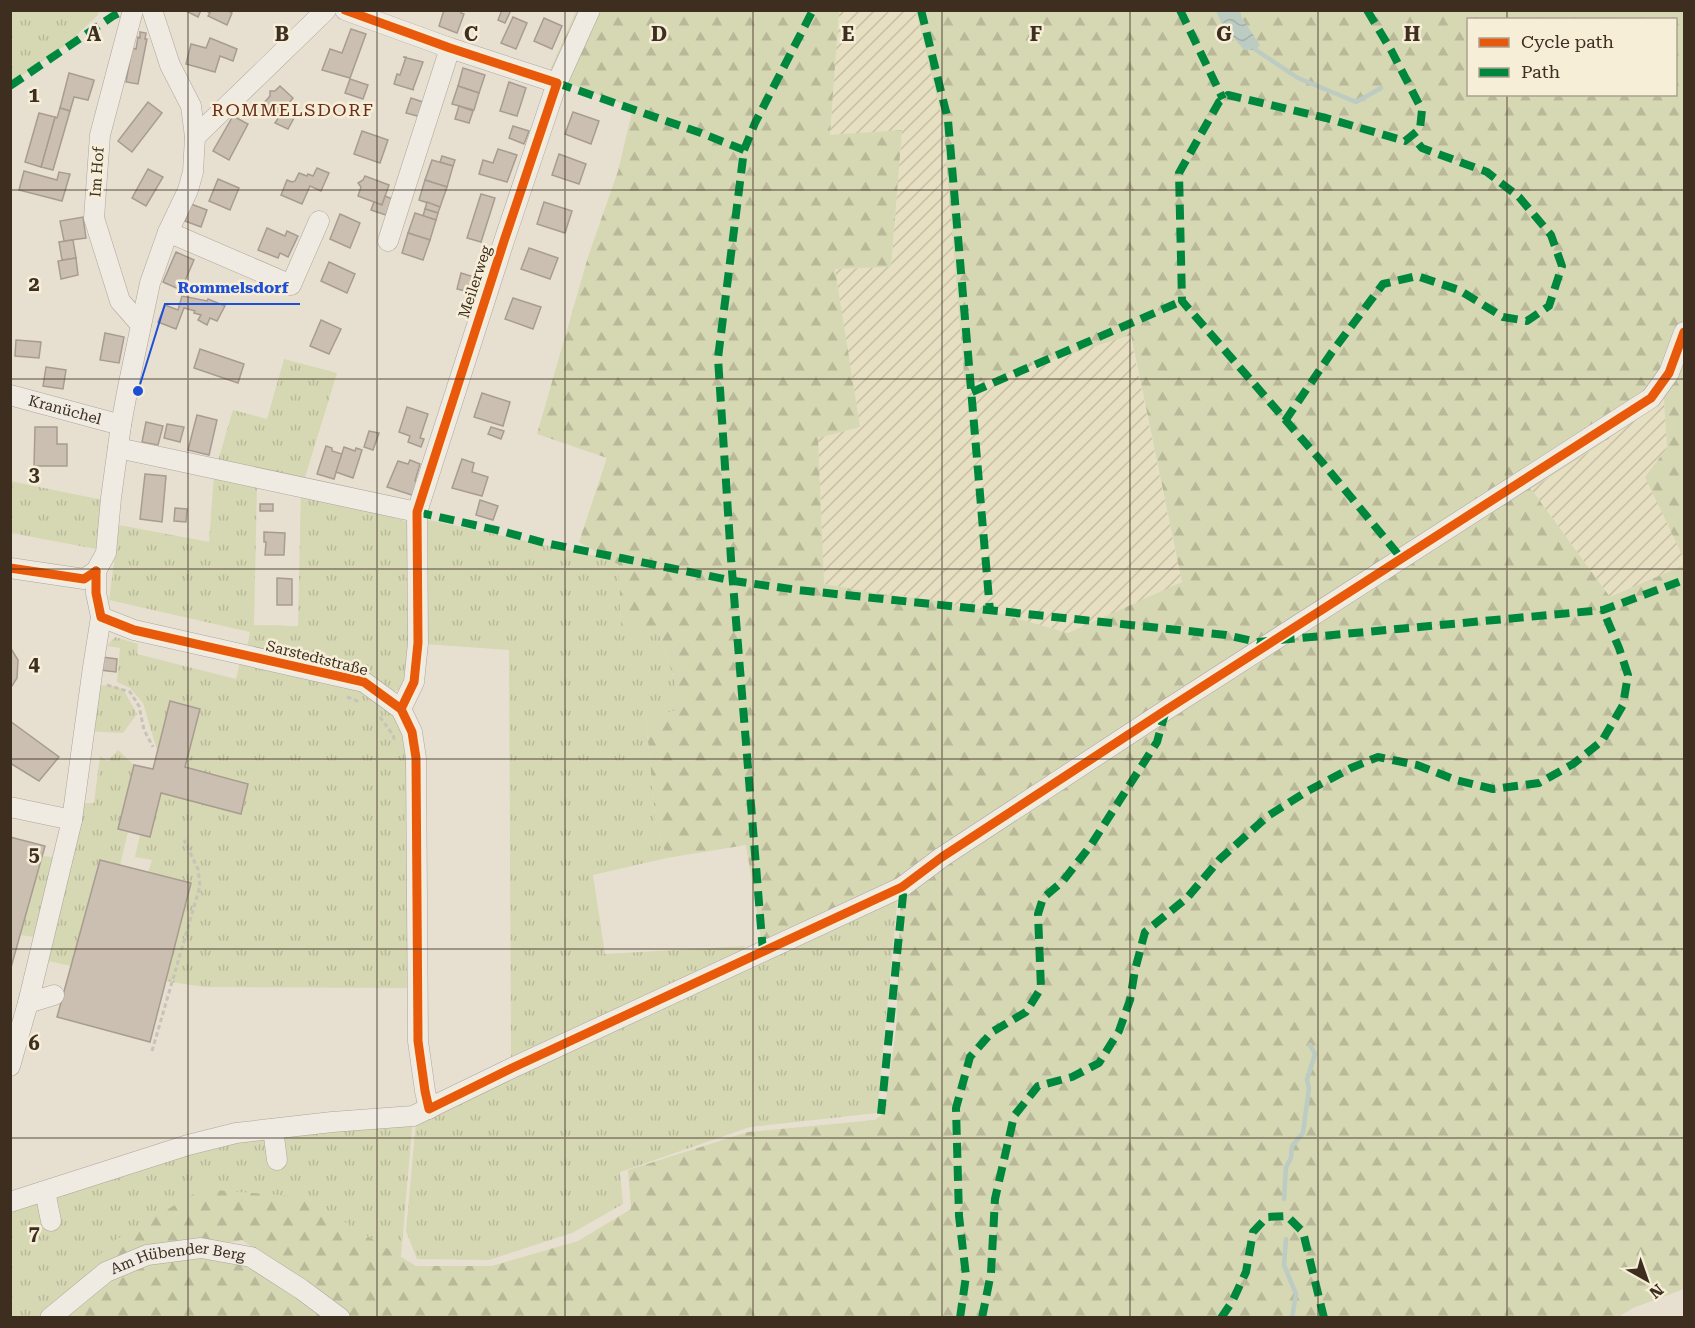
<svg xmlns="http://www.w3.org/2000/svg" width="1695" height="1328" font-family="'Roboto Serif',serif">
  <defs>
    <pattern id="farmland-furrows" width="10" height="10" patternUnits="userSpaceOnUse" patternTransform="scale(1.5)"><rect width="10" height="10" fill="#e6dfc2"/><path d="M-1 1l2-2M0 10L10 0M9 11l2-2" fill="none" stroke="#c6c0a6"/></pattern>
    <pattern id="grass-tufts" width="24" height="20" patternUnits="userSpaceOnUse" patternTransform="scale(1.5)"><rect width="24" height="20" fill="#d6d7b3"/><path d="M3 7l-1-3M5 7V3M7 7l1-3M15 17l-1-3M17 17v-4M19 17l1-3" fill="none" stroke="#b9b99a"/></pattern>
    <pattern id="forest-firs" width="22" height="20" patternUnits="userSpaceOnUse" patternTransform="scale(1.5)"><rect width="22" height="20" fill="#d6d7b3"/><path d="M5 1l3.5 6h-7zM16 11l3.5 6h-7z" fill="#b9b99a"/></pattern>
    <pattern id="water-waves" width="16" height="10" patternUnits="userSpaceOnUse" patternTransform="scale(1.5)"><rect width="16" height="10" fill="#bcccc2"/><path d="M0 5q4-4 8 0t8 0" fill="none" stroke="#a2b0a6"/></pattern>
  </defs>
  <rect width="100%" height="100%" fill="#e7e0d1"/>
  <g fill="url(#farmland-furrows)">
    <path d="M839,11H916L943,122L965,386L1130,334L1182,583L1068,633L990,611L956,606L932,600L881,594L824,584L818,438L860,427L835,269L891,267L902,131L830,135Z"/>
    <path d="M1664,398L1667,448L1645,477L1684,559V565L1610,597L1531,489L1601,444Z"/>
  </g>
  <g fill="url(#grass-tufts)">
    <path d="M11,10H97L99,14L66,45L11,83Z"/>
    <path d="M284,359L337,373L303,484L217,464L233,410L267,419Z"/>
    <path d="M214,475L257,485L254,625L298,626L301,490L411,523L410,676L404,690L392,691L247,648L250,632L109,600L119,525L209,542Z"/>
    <path d="M10,481L103,500L102,522L96,549L11,533Z"/>
    <path d="M429,520L610,559L619,565L621,627L658,629L683,708L646,720L656,826L667,858L593,875L605,954L745,946L740,957L511,1061L509,650L424,644L421,524Z"/>
    <path d="M115,637L138,644L137,654L236,679L242,654L364,682L412,732L418,988L204,987L165,981L191,883L148,872L152,860L135,857L140,835L150,837L161,793L240,814L248,784L185,767L199,709L170,702L157,750L143,703L130,688L117,682L120,648L107,646Z"/>
    <path d="M91,684L112,686L123,689L137,714L123,733L85,731Z"/>
    <path d="M118,750L134,765L118,829L128,832L120,865L99,860L71,966L39,959L44,938L20,935L42,856L63,858L75,803H94L100,756L108,761Z"/>
    <path d="M898,894L877,1113L750,1127L620,1172L623,1204L572,1233L489,1260L417,1259L406,1231L416,1121Z"/>
    <path d="M413,1116L401,1257L304,1197L65,1305L50,1317H11L10,1202L188,1145Z"/>
  </g>
  <path fill="url(#forest-firs)" fill-rule="evenodd" d="M576,11H839L830,135L902,130L891,267L835,269L860,427L818,438L824,584L881,594L932,600L957,606L990,611L1068,633L1182,582L1131,335L965,386L943,122L916,11H1684V559L1645,477L1667,448L1664,399L1601,444L1531,489L1610,597L1684,565V1289L1633,1308L1617,1318H350L242,1240L202,1248L258,1266L331,1317L50,1318L65,1305L107,1245L202,1189L304,1197L416,1266H492L578,1241L631,1209L628,1170L748,1132L875,1120L884,1113L896,1030L901,887L763,952L746,845L667,858L656,826L646,719L683,708L658,629L621,628L619,565L579,542L607,458L537,434L588,257L618,171L633,108L548,75ZM1468,20H1676V94H1468Z"/>
  <path fill="url(#water-waves)" d="M1216,11H1240L1242,18L1260,45L1256,50H1244L1221,22Z"/>
  <g fill="none" stroke-linecap="round" stroke-linejoin="round">
    <g stroke="#bcccc2" stroke-width="4.5">
      <path d="M1254,46L1256,50L1298,78L1356,102L1381,88"/>
      <path d="M1284,1199L1286,1167L1291,1158L1292,1146L1303,1133L1309,1088L1307,1080L1315,1054L1310,1045"/>
      <path d="M1286,1239L1284,1265L1296,1294L1292,1318"/>
    </g>
  </g>
  <g fill="#cbbfb2" stroke="#a89c90" stroke-width="1.5">
    <path d="M184,10H201L198,17Z"/>
    <path d="M205,10H227L232,13L227,25L208,16L210,13Z"/>
    <path d="M444,10H461V13L464,14L457,33L439,26Z"/>
    <path d="M502,10H511L505,23L498,20Z"/>
    <path d="M513,17L527,23L516,49L501,43Z"/>
    <path d="M544,18L562,26L552,49L534,41Z"/>
    <path d="M351,29L366,34L350,78L322,70L330,49L342,53Z"/>
    <path d="M140,32L146,33L145,39H147L138,84L126,82L132,48L136,49L138,37L140,38Z"/>
    <path d="M210,38L237,49L233,61L220,56L215,72L186,64L191,44L206,48Z"/>
    <path d="M403,57L423,62L413,89L414,90L394,84L397,74L400,75L406,57Z"/>
    <path d="M463,68L485,75L479,93L458,86Z"/>
    <path d="M69,73L94,80V81L88,100L74,97L70,111L60,108Z"/>
    <path d="M350,79L368,85L363,99L345,93Z"/>
    <path d="M509,82L526,88L517,116L500,111Z"/>
    <path d="M280,86L293,98L284,109L287,113L294,118L288,129L275,123L279,117L264,103L270,96V91H275Z"/>
    <path d="M458,86L479,93L474,110L452,104Z"/>
    <path d="M411,98L426,103L421,117L406,113Z"/>
    <path d="M148,102L162,113L132,152L118,141Z"/>
    <path d="M459,106L473,111L469,123L455,119Z"/>
    <path d="M60,108L70,111L53,170L41,167L55,117L57,118Z"/>
    <path d="M573,112L599,121L591,144L565,134Z"/>
    <path d="M39,113L55,117L41,167L25,162Z"/>
    <path d="M233,116L248,124L229,160L213,151Z"/>
    <path d="M513,126L529,131L524,144L509,138Z"/>
    <path d="M362,131L388,140L380,163L354,154Z"/>
    <path d="M498,149L517,155L507,182L479,174L483,160L493,163Z"/>
    <path d="M559,154L586,164L579,184L552,175Z"/>
    <path d="M442,156L455,160L453,166L440,162Z"/>
    <path d="M432,160L453,166L447,187L425,180Z"/>
    <path d="M317,168L329,173L321,191L310,186L302,204L281,195L287,180L292,182L295,181L299,173L307,176L308,174L313,176Z"/>
    <path d="M148,169L163,177L146,206L132,198Z"/>
    <path d="M24,171L57,180L59,172L70,174L62,201L19,190Z"/>
    <path d="M365,176L389,185L382,205L358,196L361,187L358,183L363,180Z"/>
    <path d="M218,179L239,188L230,210L209,201Z"/>
    <path d="M425,180L447,187L440,207L419,200Z"/>
    <path d="M481,194L495,198L481,242L467,238Z"/>
    <path d="M385,196L392,199L386,215L371,210L374,202L382,205Z"/>
    <path d="M427,202L440,207L438,213L425,209Z"/>
    <path d="M544,202L572,211L565,233L537,224Z"/>
    <path d="M191,204L207,210L201,227L185,221Z"/>
    <path d="M425,209L438,213L436,220L423,216Z"/>
    <path d="M415,213L436,220L430,240L408,233Z"/>
    <path d="M340,214L360,223L350,248L330,239Z"/>
    <path d="M83,217L86,238L64,241L60,221Z"/>
    <path d="M267,228L285,236L287,231L298,236L288,257L280,253L278,258L258,250Z"/>
    <path d="M408,233L430,240L423,260L402,253Z"/>
    <path d="M73,240L76,258L62,260L59,242Z"/>
    <path d="M529,248L558,258L550,279L521,269Z"/>
    <path d="M176,252L194,260L181,290L163,282Z"/>
    <path d="M76,258L78,275L61,279L58,261Z"/>
    <path d="M329,262L355,274L347,293L321,281Z"/>
    <path d="M461,273L474,277L469,292L457,289Z"/>
    <path d="M182,296L207,301L208,299L225,306L217,321L210,318L207,325L198,320L201,315L194,313L195,311L184,308L176,329L158,322L165,305L178,310Z"/>
    <path d="M513,298L541,307L533,329L505,319Z"/>
    <path d="M321,320L341,329L329,354L310,346Z"/>
    <path d="M105,333L124,337L119,363L100,360Z"/>
    <path d="M16,340L41,342L39,358L15,356Z"/>
    <path d="M200,349L244,364L238,383L194,368Z"/>
    <path d="M46,367L66,370L63,389L43,386Z"/>
    <path d="M482,393L510,402L503,426L474,417Z"/>
    <path d="M407,407L428,414L420,438L424,439L421,447L408,442L410,436L399,432Z"/>
    <path d="M197,415L217,420L209,455L188,450Z"/>
    <path d="M146,422L163,426L158,445L142,442Z"/>
    <path d="M167,424L184,427L180,442L164,438Z"/>
    <path d="M35,427H57V444H67V466H34Z"/>
    <path d="M491,427L504,431L501,439L488,434Z"/>
    <path d="M369,431L379,433L373,450L364,447Z"/>
    <path d="M326,446L332,448V451L342,454L334,479L317,474Z"/>
    <path d="M344,447L355,451L356,448L362,450L353,478L336,472Z"/>
    <path d="M462,459L474,463L472,472L488,477L482,496L452,488Z"/>
    <path d="M410,460L420,464L415,481L420,482L415,496L387,487L398,461L408,464Z"/>
    <path d="M145,474L166,476L162,522L140,519Z"/>
    <path d="M480,500L498,506L493,520L476,515Z"/>
    <rect x="260" y="504" width="13" height="7"/>
    <path d="M175,508L187,509L186,522L174,521Z"/>
    <path d="M264,532L285,533L284,555H265L266,542H264Z"/>
    <path d="M277,578L292,579V605H277Z"/>
    <path d="M10,647L18,660L17,678L10,689Z"/>
    <path d="M102,657L117,659L116,672L100,670Z"/>
    <path d="M170,701L200,709L185,767L248,784L241,814L161,793L150,837L118,829L134,765L153,769Z"/>
    <path d="M10,721L59,757L39,781L10,763Z"/>
    <path d="M10,837L45,846L10,971Z"/>
    <path d="M100,860L191,883L150,1042L57,1017Z"/>
  </g>
  <g fill="none" stroke-linecap="round" stroke-linejoin="round">
    <g stroke="#ada599" stroke-width="21">
      <g id="minor">
        <path d="M133,10L100,135L94,218L120,301L141,325"/>
        <path d="M152,10L170,65L191,106L195,137L193,172L188,190L168,232L150,283L128,387L121,425L111,498L106,553L96,571V593L101,617L134,630L364,682L401,709L412,732L416,758L418,1041L425,1091L429,1109"/>
        <path d="M345,10L450,48L557,83L504,241L417,512L418,643L414,682L401,709"/>
        <path d="M557,83L590,10"/>
        <path d="M195,137L326,10"/>
        <path d="M168,232L291,285L319,221"/>
        <path d="M388,241L450,48"/>
        <path id="s1" d="M10,395L121,425"/>
        <path d="M118,448L417,512"/>
        <path d="M10,568L84,579L96,571"/>
        <path d="M10,807L72,820L93,667L101,617"/>
        <path d="M28,1003L72,820"/>
        <path d="M10,1066L28,1003L54,995"/>
        <path d="M273,1129L277,1160"/>
        <path d="M45,1191L51,1221"/>
        <path d="M10,1202L188,1145L236,1133L332,1122L413,1116L512,1068L902,887L942,857L1166,710L1651,398L1669,373L1684,332"/>
        <path id="s2" d="M50,1318L106,1272L147,1255L201,1248L251,1257L301,1289L340,1318"/>
      </g>
    </g>
    <g stroke="#c8c2b9" stroke-width="3" stroke-dasharray="4.5 3" stroke-linecap="butt">
      <path d="M107,685L130,692L139,706L144,730L153,747"/>
      <path d="M347,697L360,702"/>
      <path d="M380,717L393,735L395,742"/>
      <path d="M152,1051L200,886L198,869L184,840"/>
    </g>
    <use href="#minor" stroke="#efebe3" stroke-width="20"/>
    <g stroke="#00873e" stroke-width="8" stroke-dasharray="15 8" stroke-linecap="butt">
      <path d="M921,10L948,120L990,611"/>
      <path d="M1180,10L1223,99"/>
      <path d="M1367,10L1391,50L1422,110L1420,129L1405,141L1326,118L1228,95L1219,102L1179,173L1182,301L1322,462L1402,559"/>
      <path d="M557,83L701,133L744,150"/>
      <path d="M10,86L113,16L125,10"/>
      <path d="M972,392L1182,301"/>
      <path d="M1285,421L1332,352L1383,284L1417,276L1459,290L1503,317L1527,321L1549,306L1562,266L1551,235L1519,197L1487,172L1422,148L1412,136"/>
      <path d="M417,512L505,532L545,543L621,558L734,581L798,590L1226,635L1257,642L1603,610L1684,580"/>
      <path d="M763,952L731,559L718,358L744,150L755,123L813,10"/>
      <path d="M881,1114L904,885"/>
      <path d="M960,1318L966,1276L959,1216L956,1108L970,1057L992,1032L1026,1012L1041,988L1038,914L1043,898L1063,881L1091,845L1157,742L1166,710"/>
      <path d="M982,1318L991,1273L995,1199L1014,1116L1038,1086L1072,1077L1099,1063L1119,1031L1130,1000L1135,970L1145,932L1187,898L1220,859L1268,816L1306,792L1351,768L1378,757L1417,765L1456,780L1493,789L1539,783L1573,764L1602,741L1623,705L1628,675L1619,648L1603,610"/>
      <path d="M1221,1318L1232,1302L1246,1272L1253,1232L1267,1217L1287,1216L1303,1232L1324,1318"/>
    </g>
    <g stroke="#f7eed8" stroke-width="13">
      <g id="cycleway">
        <path d="M345,10L450,48L557,83L504,241L417,512L418,643L414,682L401,709"/>
        <path d="M10,568L84,579L96,571"/>
        <path d="M96,571V593L101,617L134,630L364,682L401,709L412,732L416,758L418,1041L425,1091L429,1109L512,1068L902,887L942,857L1166,710L1651,398L1669,373L1684,332"/>
      </g>
    </g>
    <use href="#cycleway" stroke="#e8590c" stroke-width="9"/>
  </g>
  <path fill="none" stroke="#3d2e20" stroke-width="1.5" stroke-opacity="0.55" d="M188,10V1318M377,10V1318M565,10V1318M753,10V1318M942,10V1318M1130,10V1318M1318,10V1318M1507,10V20M1507,94V1318M10,190H1684M10,379H1684M10,569H1684M10,759H1684M10,949H1684M10,1138H1684"/>
  <g text-anchor="middle" dominant-baseline="central" stroke-width="5" stroke-linejoin="round" paint-order="stroke">
    <g font-size="15" fill="#3d2e20" stroke="#f7eed8">
      <text transform="translate(97 172) rotate(-86)">Im Hof</text>
      <text transform="translate(475 282) rotate(-72)">Meilerweg</text>
      <text stroke="none"><textPath href="#s1" startOffset="57">Kranüchel</textPath></text>
      <text transform="translate(317 658) rotate(14)">Sarstedtstraße</text>
      <text stroke="none"><textPath href="#s2" startOffset="147">Am Hübender Berg</textPath></text>
    </g>
    <g font-size="18" letter-spacing="1.5" fill="#6b2e1e" stroke="#f7eed8">
      <text x="293" y="109">ROMMELSDORF</text>
    </g>
  </g>
  <g font-size="20" text-anchor="middle" font-weight="bold" fill="#3d2e20" stroke="#f7eed8" stroke-width="5" stroke-linejoin="round" paint-order="stroke">
    <text x="94" y="41">A</text>
    <text x="282" y="41">B</text>
    <text x="471" y="41">C</text>
    <text x="659" y="41">D</text>
    <text x="848" y="41">E</text>
    <text x="1036" y="41">F</text>
    <text x="1224" y="41">G</text>
    <text x="1412" y="41">H</text>
    <text x="34" y="102">1</text>
    <text x="34" y="291">2</text>
    <text x="34" y="481">3</text>
    <text x="34" y="671">4</text>
    <text x="34" y="861">5</text>
    <text x="34" y="1050">6</text>
    <text x="34" y="1240">7</text>
  </g>
  <path fill="none" stroke="#1d4ed8" stroke-width="2" d="M138 391L165 304H300"/>
  <circle fill="#1d4ed8" stroke="#f7eed8" stroke-width="2" cx="138" cy="391" r="6"/>
  <g font-size="16" text-anchor="middle" font-weight="bold" fill="#1d4ed8" stroke="#f7eed8" stroke-width="5" stroke-linejoin="round" paint-order="stroke">
    <text x="233" y="293">Rommelsdorf</text>
  </g>
  <rect width="1695" height="1328" fill="none" stroke="#3d2e20" stroke-width="24"/>
  <rect x="1467" y="18" width="210" height="78" fill="#f7eed8" stroke="#ada18e" stroke-width="1.5"/>
  <rect x="1479" y="38" width="30" height="9" fill="#e8590c" stroke="#ada18e" stroke-width="1.5"/>
  <text x="1521" y="48" font-size="18" fill="#3d2e20">Cycle path</text>
  <rect x="1479" y="68" width="30" height="9" fill="#00873e" stroke="#ada18e" stroke-width="1.5"/>
  <text x="1521" y="78" font-size="18" fill="#3d2e20">Path</text>
  <g transform="translate(1647 1280) rotate(140)" stroke="#f7eed8" stroke-width="4.5" paint-order="stroke">
  <path d="M0-4.5L10 22L0 15L-10 22Z" fill="#3d2e20"/>
  <text y="-9" font-size="16" font-weight="bold" text-anchor="middle" fill="#3d2e20">N</text>
  </g>
</svg>
